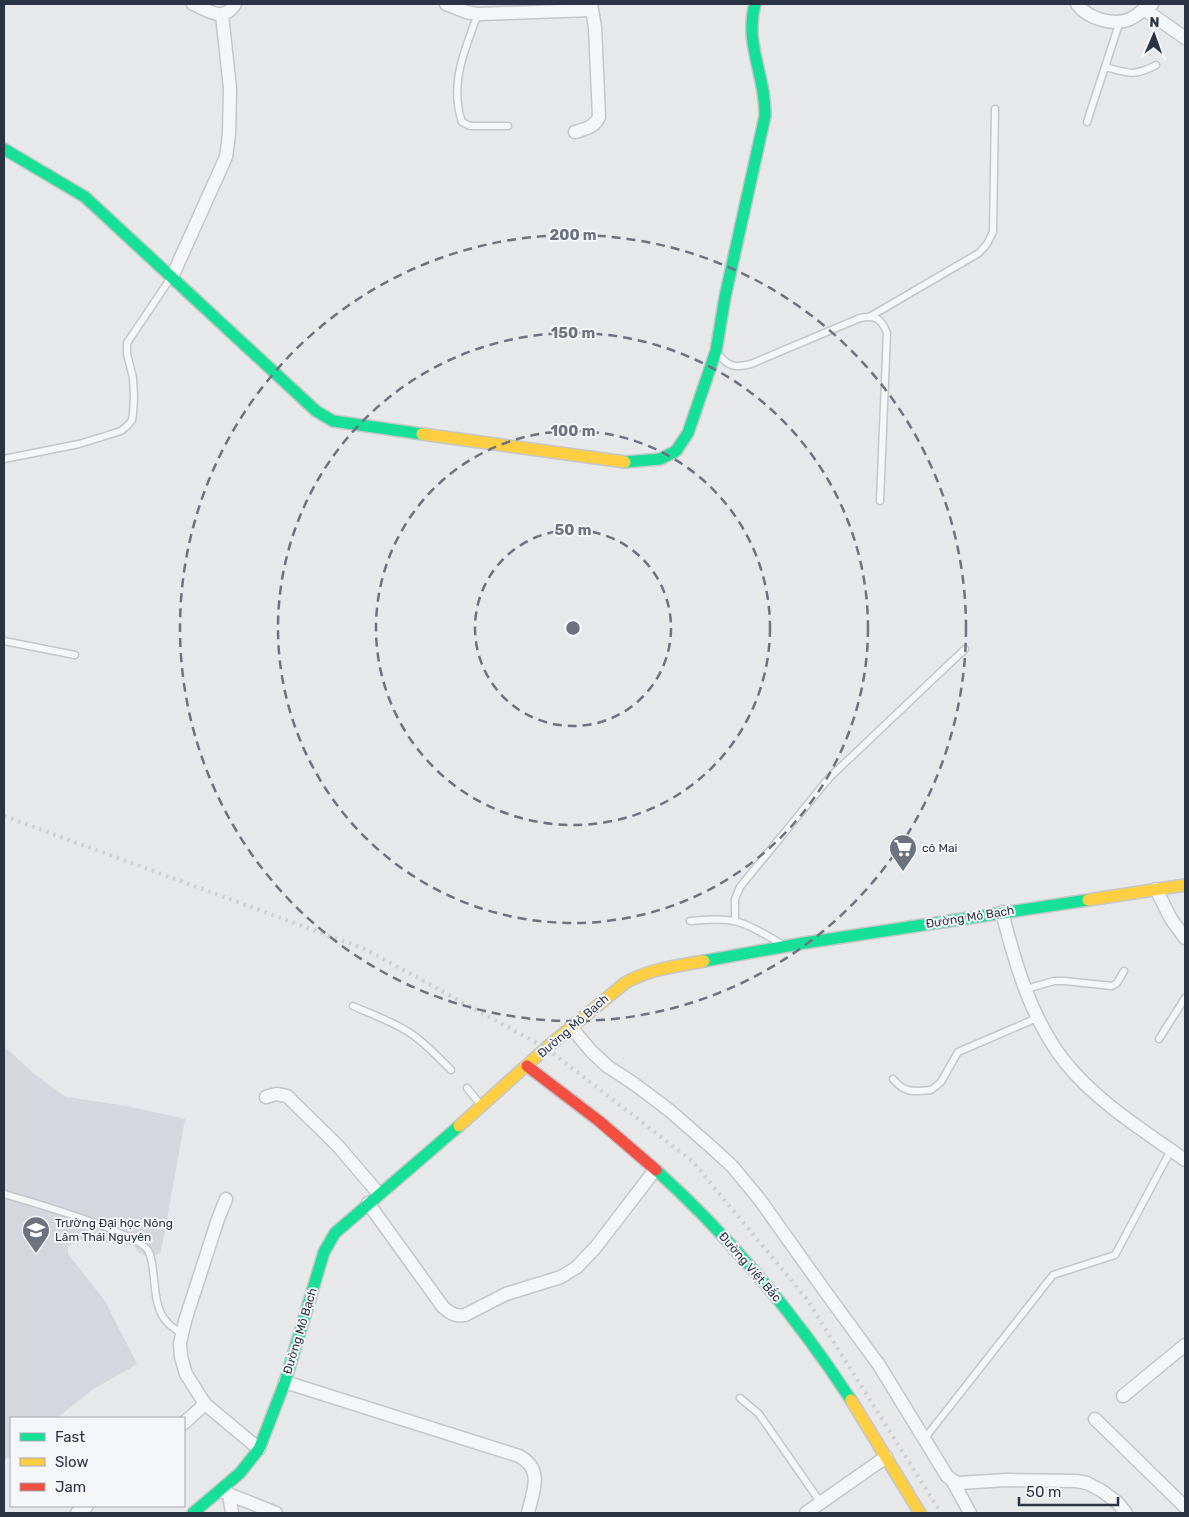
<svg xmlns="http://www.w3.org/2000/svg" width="1189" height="1517" font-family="Rubik,sans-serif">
  <rect width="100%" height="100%" fill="#e6e8ea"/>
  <path fill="#d4d7dd" d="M4,1046L34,1074L66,1097L127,1106L185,1119L161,1252L151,1259L140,1253L133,1245L80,1240L68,1246V1254L105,1301L137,1364L92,1390L57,1418H11V1455L4,1461Z"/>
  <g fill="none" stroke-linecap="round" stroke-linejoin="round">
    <g stroke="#c4c6c8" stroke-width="9">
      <g id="lane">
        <path d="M478,14C465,49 449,84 462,122L470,126H508"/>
        <path d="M1105,67C1128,73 1134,77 1156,65"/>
        <path d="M1087,122L1120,21"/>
        <path d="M871,316L979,253L987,244L993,232L995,109"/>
        <path d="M718,354C729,367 734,368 751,364L860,318C875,315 881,318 887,333L880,501"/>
        <path d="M4,459L79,444L121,431L128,425L132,420L133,413L134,397L133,378L127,354V343L170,279"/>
        <path d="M4,641L75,655"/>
        <path d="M735,920V899L740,887L829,778L965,649"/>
        <path d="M690,921C734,916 742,921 780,943"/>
        <path d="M1026,989L1054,981H1065L1112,986L1117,983L1124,971"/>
        <path d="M353,1006C373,1015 395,1022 413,1035C427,1045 439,1058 451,1070"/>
        <path d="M1159,1039L1185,998"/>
        <path d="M893,1079C904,1093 914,1092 931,1090L941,1082L958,1052L1037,1018"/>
        <path d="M467,1088L481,1105"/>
        <path d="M4,1194C28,1201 141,1233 149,1252C157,1272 151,1306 167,1322C171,1327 177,1330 182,1334"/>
        <path d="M740,1398L759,1414L821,1503"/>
        <path d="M925,1438L1053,1275L1115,1255L1171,1150"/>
      </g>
    </g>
    <g stroke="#c4c6c8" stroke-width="15">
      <g id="street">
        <path d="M193,4C210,11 223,23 235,4"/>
        <path d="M446,4L466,12L478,14L592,10"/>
        <path d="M1077,4C1088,19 1115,27 1132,18C1139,14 1145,8 1152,4"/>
        <path d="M1144,9L1185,38"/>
        <path d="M575,132C585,129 595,127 599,117L595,27L591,4"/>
        <path d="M172,277L226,157L229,134L230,88L222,15"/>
        <path d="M1156,889L1171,919L1185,938"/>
        <path d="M1002,912C1015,963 1031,1019 1065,1062C1097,1102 1143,1130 1185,1160"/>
        <path d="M571,1027L591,1051L607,1066L633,1083L669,1110L710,1146L732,1166L760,1200L827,1294L879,1365L947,1476L952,1480L958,1483L1007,1480L1076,1481L1087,1483L1102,1491L1117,1502L1126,1513"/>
        <path d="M266,1097L276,1094L287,1096L338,1146L379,1194"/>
        <path d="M226,1199L218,1219L185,1321L180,1343L181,1357L186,1374L205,1404L259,1449"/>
        <path d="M368,1203L443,1307C450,1313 456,1317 465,1315L506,1294L561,1277L577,1267L595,1248L655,1170"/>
        <path d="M285,1382L519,1456C544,1469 533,1491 528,1513"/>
        <path d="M1123,1396L1185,1345"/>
        <path d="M1095,1419L1185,1507"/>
        <path d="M184,1423L205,1404"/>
        <path d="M952,1480L970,1513"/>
        <path d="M221,1491L276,1513"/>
        <path d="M229,1494L232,1513"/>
        <path d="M77,1513L87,1506"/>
        <path d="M806,1513L886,1457"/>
      </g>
    </g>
    <g stroke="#c4c6c8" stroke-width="14">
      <g id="fast">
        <path d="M4,149L85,197L316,411L333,421L422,434"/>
        <path d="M625,462L660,459L676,451L688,433L716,351L725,297L765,116C766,76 744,44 755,4"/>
        <path d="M704,961L804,943L1088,900"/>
        <path d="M656,1170C731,1238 796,1316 851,1400"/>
        <path d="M193,1513L240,1473L259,1449L285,1382L324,1252L335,1233L459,1126"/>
      </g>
    </g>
    <g stroke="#c4c6c8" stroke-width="14">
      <g id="slow">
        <path d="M422,434L625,462"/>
        <path d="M1088,900L1185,885"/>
        <path d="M459,1126L546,1048L625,983C649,969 677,966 704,961"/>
        <path d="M851,1400L920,1513"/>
      </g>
    </g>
    <g stroke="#c4c6c8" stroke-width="14">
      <path id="jam" d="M527,1066L599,1121L656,1170"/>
    </g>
    <use href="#lane" stroke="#f5f6f7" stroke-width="6"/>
    <use href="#street" stroke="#f5f6f7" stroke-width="12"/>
    <use href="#fast" stroke="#16e098" stroke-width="11"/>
    <use href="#slow" stroke="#ffcf43" stroke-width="11"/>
    <use href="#jam" stroke="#f24e42" stroke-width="11"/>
    <path stroke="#cecfd2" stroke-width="4" stroke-dasharray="2.5 5" stroke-linecap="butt" d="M4,816L365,949L546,1048L692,1161L806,1298L941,1513"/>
  </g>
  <g fill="none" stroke="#6c737f" stroke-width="2.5" stroke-dasharray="9 6">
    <circle cx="573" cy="628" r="98"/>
    <circle cx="573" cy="628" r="197"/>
    <circle cx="573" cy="628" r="295"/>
    <circle cx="573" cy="628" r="393"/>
  </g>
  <defs>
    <g id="supermarket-pin" transform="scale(1.4375)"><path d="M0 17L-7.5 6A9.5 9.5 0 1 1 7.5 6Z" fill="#6c737f" stroke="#f4f6f9"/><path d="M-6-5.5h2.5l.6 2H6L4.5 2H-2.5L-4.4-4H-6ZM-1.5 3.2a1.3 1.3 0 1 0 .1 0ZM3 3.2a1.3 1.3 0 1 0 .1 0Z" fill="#fff"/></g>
    <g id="university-pin" transform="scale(1.4375)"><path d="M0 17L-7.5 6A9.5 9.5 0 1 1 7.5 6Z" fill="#6c737f" stroke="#f4f6f9"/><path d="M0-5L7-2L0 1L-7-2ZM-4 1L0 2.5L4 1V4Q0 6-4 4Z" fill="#fff"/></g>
  </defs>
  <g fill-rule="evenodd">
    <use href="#supermarket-pin" x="903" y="848"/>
    <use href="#university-pin" x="36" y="1230"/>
  </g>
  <g text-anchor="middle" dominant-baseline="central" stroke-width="4" stroke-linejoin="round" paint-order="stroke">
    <g font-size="12" fill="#2b3445" stroke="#f4f6f9" text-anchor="start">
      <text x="922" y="848">cô Mai</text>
      <text x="55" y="1223">Trường Đại học Nông<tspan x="55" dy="14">Lâm Thái Nguyên</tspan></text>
    </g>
    <g font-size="12" fill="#2b3445" stroke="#f4f6f9">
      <text transform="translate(970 917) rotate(-9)">Đường Mỏ Bạch</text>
      <text transform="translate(573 1026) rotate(-41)">Đường Mỏ Bạch</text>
      <text transform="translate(750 1267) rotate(49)">Đường Việt Bắc</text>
      <text transform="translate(300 1331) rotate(-73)">Đường Mỏ Bạch</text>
    </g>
  </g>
  <circle cx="573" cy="628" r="8" fill="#6c737f" stroke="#f4f6f9" stroke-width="2.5"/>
  <g font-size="15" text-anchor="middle" font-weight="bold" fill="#6c737f" stroke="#f4f6f9" stroke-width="4" stroke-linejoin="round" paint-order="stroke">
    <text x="573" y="240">200 m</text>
    <text x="573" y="338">150 m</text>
    <text x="573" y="436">100 m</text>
    <text x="573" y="535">50 m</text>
  </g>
  <rect width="1189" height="1517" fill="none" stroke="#2b3445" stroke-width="10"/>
  <rect x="10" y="1417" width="175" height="90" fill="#f4f6f9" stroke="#a4a8b1"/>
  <rect x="20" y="1433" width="25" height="8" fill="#16e098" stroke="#a4a8b1"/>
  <text x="55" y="1442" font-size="15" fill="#2b3445">Fast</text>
  <rect x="20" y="1458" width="25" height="8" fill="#ffcf43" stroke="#a4a8b1"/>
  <text x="55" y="1467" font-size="15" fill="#2b3445">Slow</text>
  <rect x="20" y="1483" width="25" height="8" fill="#f24e42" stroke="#a4a8b1"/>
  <text x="55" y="1492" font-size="15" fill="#2b3445">Jam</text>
  <g transform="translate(1154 35) rotate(2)" stroke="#f4f6f9" stroke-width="4" paint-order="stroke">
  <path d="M0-4L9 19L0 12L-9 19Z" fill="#2b3445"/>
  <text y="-8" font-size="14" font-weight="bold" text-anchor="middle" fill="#2b3445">N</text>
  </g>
  <path d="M1019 1497v8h99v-8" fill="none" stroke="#2b3445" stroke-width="2.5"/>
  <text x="1026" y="1497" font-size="15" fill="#2b3445" stroke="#f4f6f9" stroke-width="4" paint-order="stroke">50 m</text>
</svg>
